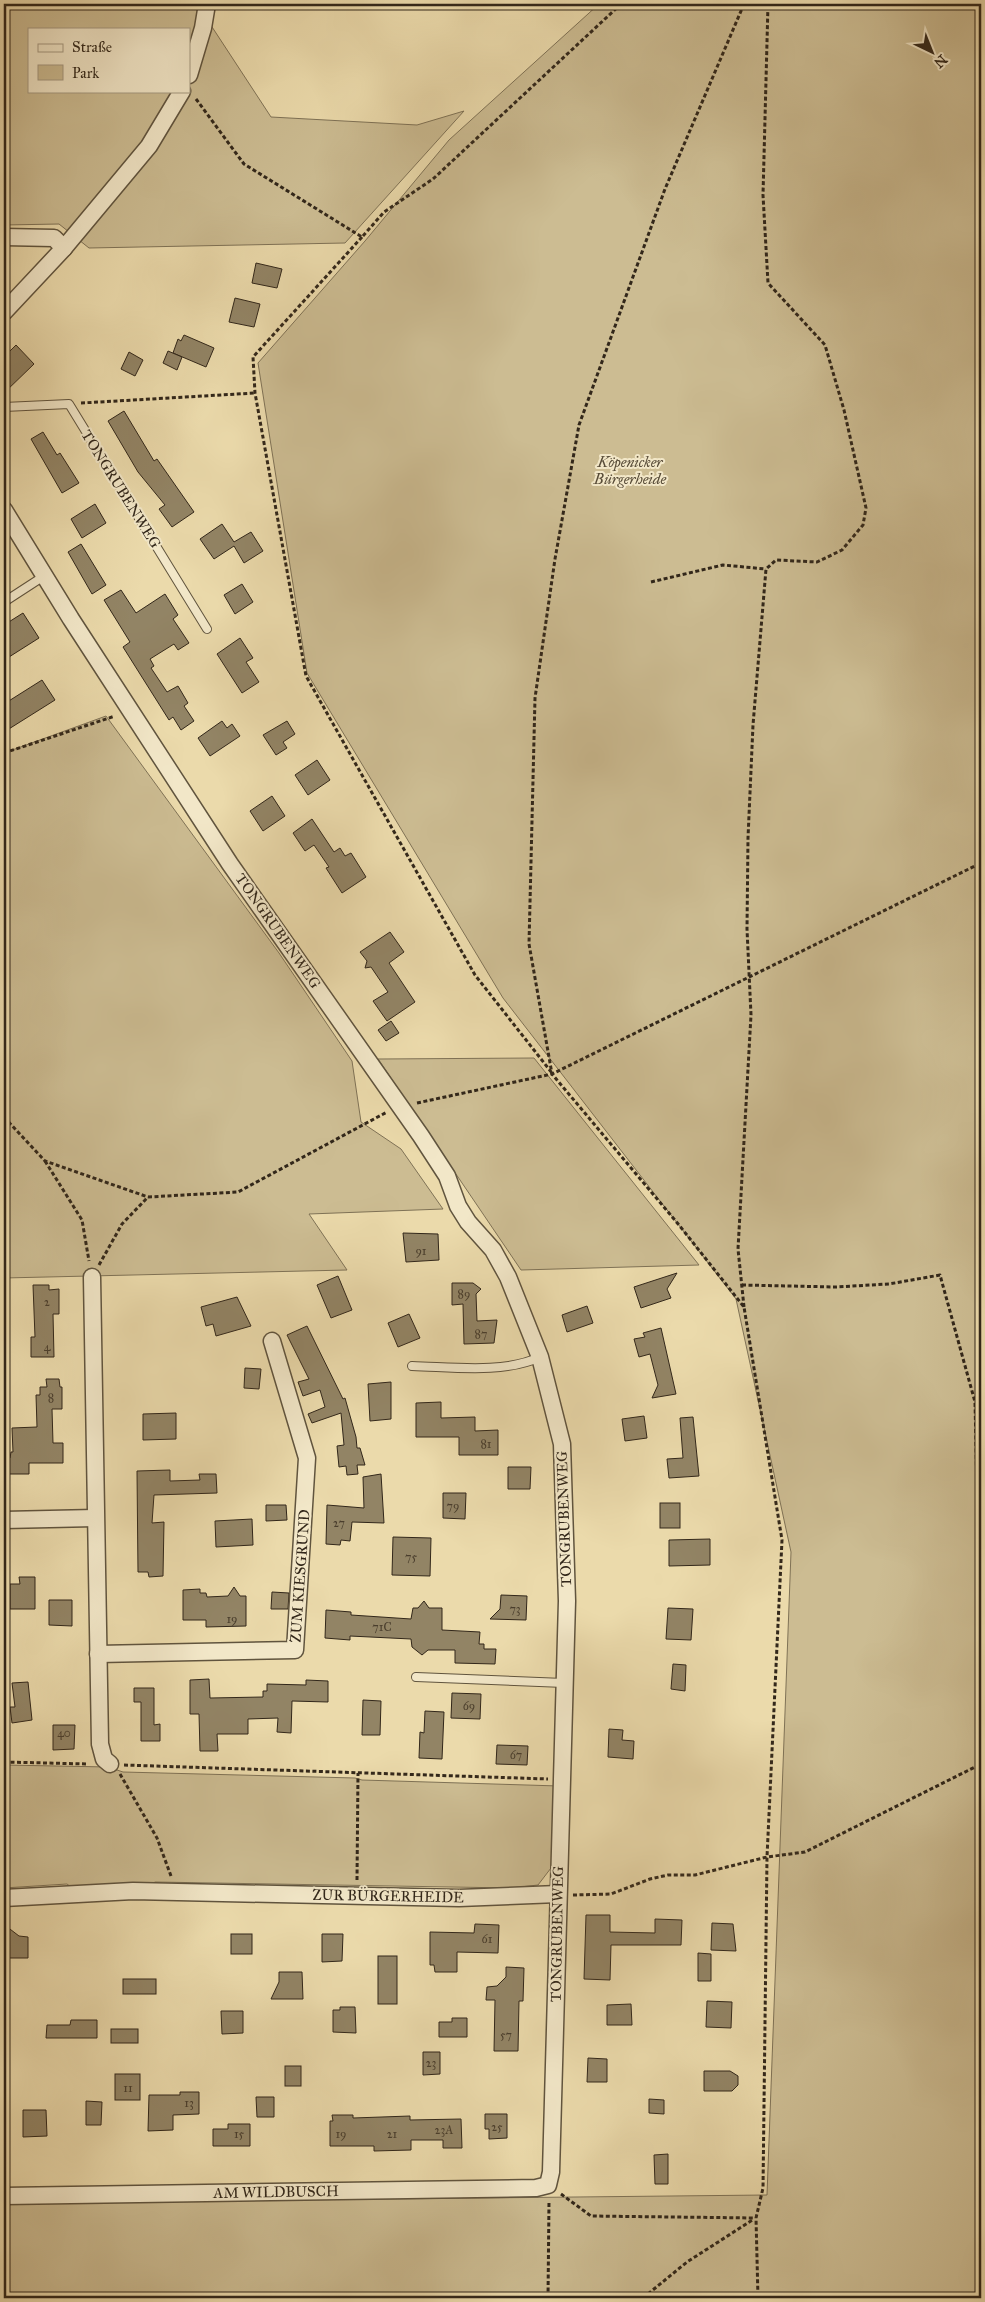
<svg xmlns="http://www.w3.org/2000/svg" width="985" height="2302" font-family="'IM FELL Great Primer',serif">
  <rect width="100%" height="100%" fill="#ebdaab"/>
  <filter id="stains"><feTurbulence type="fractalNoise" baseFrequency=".004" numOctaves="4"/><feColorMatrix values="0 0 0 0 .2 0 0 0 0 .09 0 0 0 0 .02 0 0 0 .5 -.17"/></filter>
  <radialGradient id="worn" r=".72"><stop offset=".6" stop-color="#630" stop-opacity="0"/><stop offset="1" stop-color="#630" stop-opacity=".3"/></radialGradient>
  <g fill="#ccbc92" stroke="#7f7256" fill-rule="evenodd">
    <path d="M4,4H197L271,117L417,125L464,111L345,243L89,248L59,224L4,225ZM29,29H189V91H29Z"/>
    <path d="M599,4H981V2298H4V2203L767,2195L791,1552L736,1299L503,998L307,673L258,363L365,241L449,140Z"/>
    <path d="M106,716L279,953L352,1061L361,1122L401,1149L443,1209L309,1214L347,1270L4,1278V753Z"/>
    <path d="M534,1058L699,1265L521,1270L378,1059Z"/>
    <path d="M4,1765L108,1767L123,1772L355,1778L362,1780L559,1786L551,1868L538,1885L511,1888L155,1882L148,1886L75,1890L67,1884L4,1888Z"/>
  </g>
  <g fill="#928465" stroke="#32271a">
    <path d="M256,263L282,269L277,288L252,283Z"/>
    <path d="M235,298L260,304L254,327L229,322Z"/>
    <path d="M184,335L214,348L206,367L173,353L178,339L181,341Z"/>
    <path d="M16,345L34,364L4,393V357Z"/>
    <path d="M168,351L182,357L177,370L163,363Z"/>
    <path d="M129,352L143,360L135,376L121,369Z"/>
    <path d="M124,411L154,461L157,459L194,512L172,527L159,509L165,505L138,472L108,421Z"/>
    <path d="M43,432L57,455L60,453L79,483L62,493L31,439Z"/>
    <path d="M95,504L106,523L82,538L71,519Z"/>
    <path d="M222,524L234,542L251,532L263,551L244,563L234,546L214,559L200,539Z"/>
    <path d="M81,544L106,585L92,594L68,552Z"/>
    <path d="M242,584L253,602L235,614L224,595Z"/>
    <path d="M121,590L136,613L165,594L178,615L173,619L189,643L178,650L174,644L150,659L154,666L151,668L167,692L178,686L188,703L184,706L194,721L181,730L173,717L169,720L123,647L130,642L104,600Z"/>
    <path d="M23,613L39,638L9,657L4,649V625Z"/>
    <path d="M240,638L253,658L246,662L259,682L242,693L217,654Z"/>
    <path d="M42,680L55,700L4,732V704Z"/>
    <path d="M222,721L227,728L232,724L240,736L210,756L198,738Z"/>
    <path d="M287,721L295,734L283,742L287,748L276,755L263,735Z"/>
    <path d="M317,760L330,780L308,795L295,775Z"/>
    <path d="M272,796L285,816L263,831L250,811Z"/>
    <path d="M312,819L334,852L340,848L345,856L351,853L366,877L342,893L326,868L329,867L314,845L305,851L293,833Z"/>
    <path d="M390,932L404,952L389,963L415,1002L387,1021L373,1001L388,992L371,967L365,968L367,961L360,952Z"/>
    <path d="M391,1021L399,1033L386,1041L378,1030Z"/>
    <path d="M403,1233L438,1234L439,1260L406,1262Z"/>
    <path d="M677,1273L667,1289L671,1298L641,1308L634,1287Z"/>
    <path d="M338,1276L352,1310L331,1318L317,1285Z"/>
    <path d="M452,1283H473L481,1289L476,1294L477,1321L497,1320L494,1343L464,1344L463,1304L452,1305Z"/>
    <path d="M33,1285H49V1290L59,1289V1314H53L54,1357H31V1337H35Z"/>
    <path d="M237,1297L251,1326L216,1336L213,1324L206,1326L201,1307Z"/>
    <path d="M587,1306L593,1323L567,1332L562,1315Z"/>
    <path d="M409,1314L420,1338L398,1347L388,1323Z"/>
    <path d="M307,1326L343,1399L345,1398L356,1437L357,1448H360L365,1465H357L358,1474L347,1475L346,1466L339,1467L337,1446L344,1445L341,1413L312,1423L308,1414L325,1407L320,1390L303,1396L298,1382L309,1379L287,1335Z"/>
    <path d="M661,1328L676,1394L652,1398L658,1385L650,1354L639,1357L634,1339L645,1337L643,1333Z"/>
    <path d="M245,1368L261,1369L259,1389L244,1388Z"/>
    <path d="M46,1379H59L60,1387H62V1409H52L53,1443H63V1463H29V1474H8V1458H10L11,1452H13L12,1428L37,1427L36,1395H40V1387H47Z"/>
    <path d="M391,1382V1419L370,1421L368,1384Z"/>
    <path d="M441,1402V1418L475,1417V1431L498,1430V1455H459V1437H416V1403Z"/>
    <path d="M176,1413V1439L143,1440V1414Z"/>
    <path d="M644,1416L647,1438L625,1441L622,1419Z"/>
    <path d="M693,1417L699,1476L669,1478L667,1459L683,1458L680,1418Z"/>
    <path d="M508,1467H531L530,1489H508Z"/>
    <path d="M170,1470V1481L200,1480L199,1474H216L217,1493L154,1495L152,1523L164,1522L163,1576L149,1577L148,1572H138L137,1471Z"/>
    <path d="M381,1474L384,1523L352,1522L350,1541L341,1540L340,1545L326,1544L327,1505L364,1508L363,1477Z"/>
    <path d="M443,1493H466L465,1519L443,1518Z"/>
    <rect x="660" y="1503" width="20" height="25"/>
    <path d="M266,1505H286L287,1520L266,1521Z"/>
    <path d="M252,1519L253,1545L216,1547L215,1521Z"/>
    <path d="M393,1537L431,1538L430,1576L392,1575Z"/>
    <path d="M710,1539V1565L669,1566V1540Z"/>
    <path d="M19,1577H35V1609H10V1584H20Z"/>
    <path d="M234,1587L240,1596H246V1626L206,1627V1620H183V1590L200,1589V1593H206L207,1597L228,1596Z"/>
    <path d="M272,1592L289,1593L288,1609H271Z"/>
    <path d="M501,1595L527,1596L526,1620L490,1619L500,1609Z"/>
    <path d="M49,1600H72V1626L49,1625Z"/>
    <path d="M424,1601L429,1608H442V1630L480,1632L479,1644H484V1649H496L495,1664L455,1663V1650H428L422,1655L412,1647L411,1639L350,1636V1640L325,1638L326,1610L351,1612V1615L411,1619L413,1608H418Z"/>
    <path d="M668,1608L693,1609L691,1640L666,1639Z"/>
    <path d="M673,1664L686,1665L685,1691L671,1689Z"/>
    <path d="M209,1679L210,1698L263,1697V1691H267V1684L306,1685V1680L328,1681V1702L292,1701L291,1733L277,1732L278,1718L248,1719V1734H217L218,1751H200L199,1714H190V1680Z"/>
    <path d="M28,1682L32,1720L12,1723L10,1707H15L12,1683Z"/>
    <path d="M134,1688H154V1725L160,1724V1741H141V1702H134Z"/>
    <path d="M452,1693L481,1694L480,1719L451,1718Z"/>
    <path d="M363,1700L381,1701L380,1735H362Z"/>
    <path d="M425,1711L444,1712L442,1759L419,1758L420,1732L424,1733Z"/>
    <path d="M53,1725H75L74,1749L53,1750Z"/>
    <path d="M609,1729L623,1730L622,1740L634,1741L633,1759L608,1757Z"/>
    <path d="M497,1745L528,1746L527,1765L496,1764Z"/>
    <path d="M586,1915H610V1932L655,1933V1919L682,1920L681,1945H611L610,1980L584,1979Z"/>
    <path d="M712,1923L733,1924L736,1951L711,1950Z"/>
    <path d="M475,1924L499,1925L498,1953L457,1952V1972H435L434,1965H430V1932L474,1933Z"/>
    <path d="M6,1926L19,1936L28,1937V1958H7Z"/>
    <rect x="231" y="1934" width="21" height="20"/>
    <path d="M322,1934H343L342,1961L322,1962Z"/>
    <path d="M698,1953L711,1954V1981H698Z"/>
    <rect x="378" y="1956" width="19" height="48"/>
    <path d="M506,1967L524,1968L523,2001H519L518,2051H494L495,2000H486L487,1987L497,1986L506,1977Z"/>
    <path d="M279,1972H302L303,1999H271L279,1982Z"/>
    <rect x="123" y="1979" width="33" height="15"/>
    <path d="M707,2001L732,2002L731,2028L706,2027Z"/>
    <path d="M631,2004L632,2025H607V2005Z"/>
    <path d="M340,2007H355L356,2033L333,2032V2010H340Z"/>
    <path d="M221,2011H243V2033L222,2034Z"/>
    <path d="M452,2018H467V2037H439V2022H452Z"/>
    <path d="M71,2020H97V2038H46L47,2025H70Z"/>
    <rect x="111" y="2029" width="27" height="14"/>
    <path d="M423,2052H440V2074L423,2075Z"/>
    <path d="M588,2058L607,2059V2082H587Z"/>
    <rect x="285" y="2066" width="16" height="20"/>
    <path d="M704,2071H730L738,2076V2085L732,2091H704Z"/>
    <rect x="115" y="2074" width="25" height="26"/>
    <path d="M180,2092H199V2114L173,2115V2130L148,2131L149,2095H180Z"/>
    <path d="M256,2097H274V2117H257Z"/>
    <path d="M649,2099L664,2100V2114L649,2113Z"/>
    <path d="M86,2101L102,2102L101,2125H86Z"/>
    <path d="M23,2110H46L47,2136L23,2137Z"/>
    <path d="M485,2114H507V2138L489,2139V2129H485Z"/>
    <path d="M332,2115H353V2118L410,2116V2120L461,2119L462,2148H443V2140H411V2150L374,2151V2146H330V2121H333Z"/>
    <path d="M228,2124H250V2146H213V2129H228Z"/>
    <path d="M668,2154V2184H655L654,2155Z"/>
  </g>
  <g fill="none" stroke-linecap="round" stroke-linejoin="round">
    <g stroke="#60543e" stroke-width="10">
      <g id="service">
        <path d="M4,407L69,404L207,629"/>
        <path d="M4,602L44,576"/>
        <path d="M412,1366C453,1367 503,1374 540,1357"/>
        <path d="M416,1677L564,1683"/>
      </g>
    </g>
    <g stroke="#60543e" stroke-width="19">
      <g id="minor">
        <path d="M189,75L203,28L207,4"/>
        <path d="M4,237L54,238L64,248"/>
        <path d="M4,312L64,248L149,146L182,91"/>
        <path d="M4,510L71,619L230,864L421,1136L447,1176L458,1206L468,1222L493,1250L508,1277L540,1357L562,1444L567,1601L551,2172L548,2185L536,2188L4,2196"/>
        <path d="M92,1277L100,1744L104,1759L110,1764"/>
        <path d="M4,1520L95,1518"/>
        <path d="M98,1654L295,1650L307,1458L272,1341"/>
        <path d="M4,1898L133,1891L459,1898L558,1894"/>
      </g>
    </g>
    <g stroke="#32271a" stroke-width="3" stroke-dasharray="4 2.5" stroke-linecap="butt">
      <path d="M744,4L665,189L579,425L555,559L535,698L529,944L552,1074L679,1225L744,1307L782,1540L767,1857L763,2188L756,2218L758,2298"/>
      <path d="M196,99L244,164L362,237L384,212L433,179L621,4"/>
      <path d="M362,237L253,357L255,393L306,676L475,975L552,1073"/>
      <path d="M81,403L255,393"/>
      <path d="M651,582L723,565L766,569"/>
      <path d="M4,753L115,716"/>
      <path d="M417,1103L552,1074L981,863"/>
      <path d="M4,1117L45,1161L148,1197"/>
      <path d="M45,1161L82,1220L89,1261"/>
      <path d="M99,1265L122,1224L148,1197L238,1192L387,1112"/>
      <path d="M742,1285L835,1287L889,1284L940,1275L975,1402L977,1490L981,1508"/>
      <path d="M744,1307L738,1249L751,1015L747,929L748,838L753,725L766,569L776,560L817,562L842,550L863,525L866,508L844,410L825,345L768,283L763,195L768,4"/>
      <path d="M4,1762L88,1764"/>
      <path d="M124,1765L548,1779"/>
      <path d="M120,1774L157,1838L171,1876"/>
      <path d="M357,1880L358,1773"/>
      <path d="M573,1895L611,1894L650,1879L668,1875H695L767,1857L805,1852L981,1764"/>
      <path d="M561,2194L591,2216L755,2218"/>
      <path d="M548,2298L549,2201"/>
      <path d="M643,2298L687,2262L754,2219"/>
    </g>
    <use href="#service" stroke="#f2e7c8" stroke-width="8"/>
    <use href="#minor" stroke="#f2e7c8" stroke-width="16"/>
  </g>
  <g text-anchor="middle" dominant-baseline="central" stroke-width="4" stroke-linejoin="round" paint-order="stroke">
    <g font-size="12" fill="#4a3e2d">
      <text x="421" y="1251">91</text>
      <text x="464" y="1294">89</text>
      <text x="47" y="1302">2</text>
      <text x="481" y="1334">87</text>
      <text x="47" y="1347">4</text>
      <text x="51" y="1398">8</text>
      <text x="486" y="1444">81</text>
      <text x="453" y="1506">79</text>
      <text x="339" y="1523">27</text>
      <text x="411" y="1557">75</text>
      <text x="515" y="1609">73</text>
      <text x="232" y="1619">19</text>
      <text x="382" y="1627">71C</text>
      <text x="469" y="1706">69</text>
      <text x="64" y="1733">40</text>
      <text x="516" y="1755">67</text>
      <text x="487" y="1939">61</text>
      <text x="506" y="2035">57</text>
      <text x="431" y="2063">23</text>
      <text x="128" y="2088">11</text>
      <text x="189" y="2103">13</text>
      <text x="497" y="2127">25</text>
      <text x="444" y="2130">23A</text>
      <text x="239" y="2134">15</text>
      <text x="341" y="2134">19</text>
      <text x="392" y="2134">21</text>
    </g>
    <g font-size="15" font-style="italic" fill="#584c38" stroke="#f2e7c8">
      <text x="630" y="462">Köpenicker<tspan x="630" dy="17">Bürgerheide</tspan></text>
    </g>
    <g font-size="15" fill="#32271a" stroke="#f2e7c8">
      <text transform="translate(121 489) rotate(58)">TONGRUBENWEG</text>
      <text transform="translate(278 931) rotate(55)">TONGRUBENWEG</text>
      <text transform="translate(564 1519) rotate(-92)">TONGRUBENWEG</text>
      <text transform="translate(300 1576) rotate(-86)">ZUM KIESGRUND</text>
      <text transform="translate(388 1896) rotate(1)">ZUR BÜRGERHEIDE</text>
      <text transform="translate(557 1934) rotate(-89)">TONGRUBENWEG</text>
      <text transform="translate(276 2192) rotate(-1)">AM WILDBUSCH</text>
    </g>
  </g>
  <rect width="985" height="2302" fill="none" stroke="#ebdaab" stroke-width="20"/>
  <rect x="5" y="5" width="975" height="2292" fill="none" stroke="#32271a" stroke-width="2.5"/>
  <rect x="10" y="10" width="965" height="2282" fill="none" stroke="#32271a"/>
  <rect x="28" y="28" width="162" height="65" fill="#f2e7c8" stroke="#a59a82"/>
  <rect x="38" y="44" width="25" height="8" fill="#f2e7c8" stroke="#a59a82"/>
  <text x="72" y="52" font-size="15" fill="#32271a">Straße</text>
  <rect x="38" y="65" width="25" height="15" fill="#ccbc92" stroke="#a59a82"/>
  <text x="72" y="78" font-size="15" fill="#32271a">Park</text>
  <g transform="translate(932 52) rotate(137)" stroke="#f2e7c8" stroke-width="4" paint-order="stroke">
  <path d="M0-4L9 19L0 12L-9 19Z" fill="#32271a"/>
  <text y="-8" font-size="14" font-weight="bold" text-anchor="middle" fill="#32271a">N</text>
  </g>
  <rect width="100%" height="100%" filter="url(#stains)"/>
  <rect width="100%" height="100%" fill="url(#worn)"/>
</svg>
